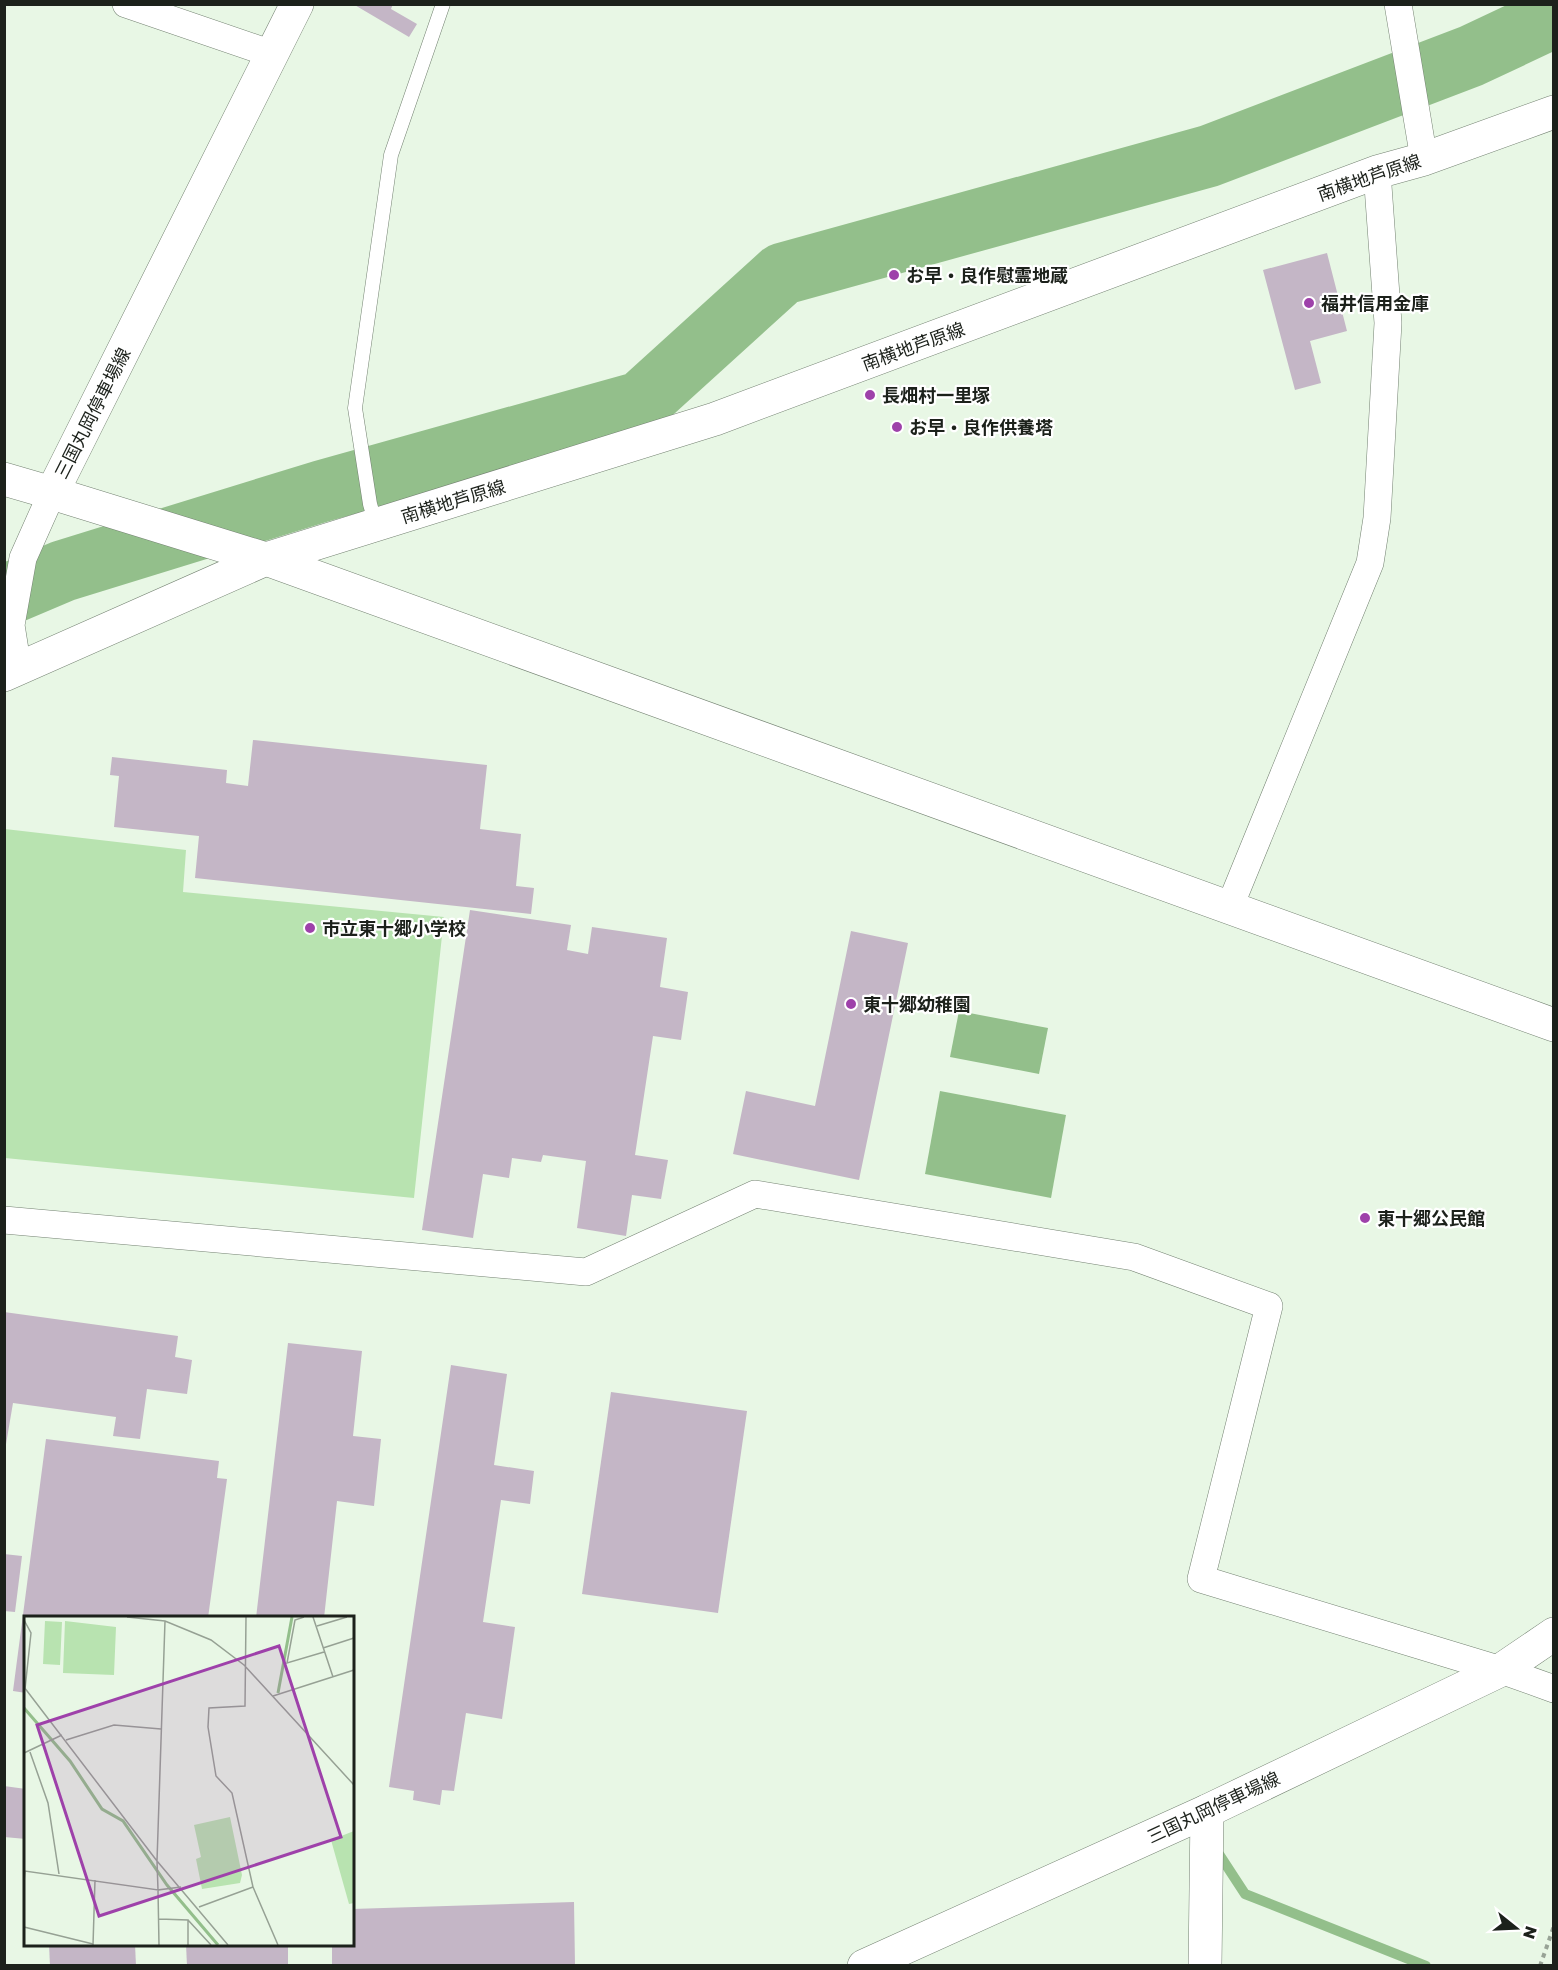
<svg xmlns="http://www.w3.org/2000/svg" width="1558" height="1970" font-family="'Golos Text','Noto Sans JP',sans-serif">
  <rect width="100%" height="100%" fill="#e8f7e5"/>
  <path fill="#b8e3b0" d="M5,829L186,850L183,892L444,917L414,1198L5,1158Z"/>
  <g fill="#93bf8b">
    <path d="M959,1011L1048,1028L1039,1074L950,1057Z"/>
    <path d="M940,1091L1066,1115L1051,1198L925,1174Z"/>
  </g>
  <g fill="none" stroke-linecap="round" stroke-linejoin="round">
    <path stroke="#93bf8b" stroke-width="10" d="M1215,1848L1245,1894L1426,1966"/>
    <path stroke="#93bf8b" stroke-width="62" d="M4,596L63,571L322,491L641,402L782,274L1209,156L1471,56L1554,17"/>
  </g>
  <g fill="#c4b6c6">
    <path d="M353,4H393L391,9L417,24L409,37Z"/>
    <path d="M1327,253L1347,331L1310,341L1321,383L1295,390L1263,270Z"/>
    <path d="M253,740L487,765L480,829L521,834L516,886L534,888L531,914L195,878L199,836L114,827L119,776L110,775L112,757L227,770L226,783L248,786Z"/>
    <path d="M470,910L571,925L567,950L588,954L592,927L667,938L660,987L688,992L681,1040L653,1036L635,1155L668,1160L661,1199L632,1195L626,1236L577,1228L586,1161L543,1155L541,1162L512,1158L509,1178L483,1174L473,1238L422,1230Z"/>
    <path d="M851,931L908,943L859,1180L733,1154L746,1091L815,1106Z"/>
    <path d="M4,1312L178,1336L175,1357L192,1360L187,1394L147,1389L140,1439L113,1436L116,1417L13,1403L4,1456Z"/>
    <path d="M288,1343L362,1351L353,1436L381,1439L374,1506L337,1501L324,1618H256Z"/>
    <path d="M451,1365L507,1374L494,1465L534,1471L530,1504L501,1500L483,1622L515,1627L502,1719L466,1713L454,1791L442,1790L440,1805L413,1800L414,1791L389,1787Z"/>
    <path d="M611,1392L747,1411L718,1613L582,1594Z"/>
    <path d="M46,1439L219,1461L217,1478L227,1479L208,1618H26V1693L13,1691Z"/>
    <path d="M4,1554L22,1556L15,1612L4,1611Z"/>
    <path d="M4,1786L26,1789V1839L4,1837Z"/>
    <path d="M574,1902L575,1966H332V1944H352V1909Z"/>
    <path d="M49,1944H135L136,1966H50Z"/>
    <path d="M186,1944H288V1966H187Z"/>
  </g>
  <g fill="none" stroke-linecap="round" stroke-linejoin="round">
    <g stroke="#748272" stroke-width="15">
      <path id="service" d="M376,525L370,504L355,408L391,155L443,4"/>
    </g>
    <g stroke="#748272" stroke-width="28">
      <g id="minor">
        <path d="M126,4L272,54"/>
        <path d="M1398,4L1424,159"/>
        <path d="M18,669L11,625L23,558L52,493"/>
        <path d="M1230,906L1370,563L1377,518L1388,323L1377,172"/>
        <path d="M4,1220L586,1272L755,1194L1134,1257L1269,1306L1201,1579L1501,1670L1554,1689"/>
      </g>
    </g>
    <g stroke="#748272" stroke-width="34">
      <g id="tertiary">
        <path d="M4,479L52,493"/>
        <path d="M266,559L1554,1025"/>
        <path d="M1205,1966L1207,1811"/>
      </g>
    </g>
    <g stroke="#748272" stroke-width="34">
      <g id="secondary">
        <path d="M266,559L52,493L297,4"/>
        <path d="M4,675L266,559L715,419L1377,172L1424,159L1554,112"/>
        <path d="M864,1966L1207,1811L1501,1670L1554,1634"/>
      </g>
    </g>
    <path stroke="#98a396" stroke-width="4" stroke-dasharray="4.5 4.5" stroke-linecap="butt" d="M1540,1966L1554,1926"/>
    <use href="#service" stroke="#fff" stroke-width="14"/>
    <use href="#minor" stroke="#fff" stroke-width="27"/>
    <use href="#tertiary" stroke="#fff" stroke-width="33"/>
    <use href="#secondary" stroke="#fff" stroke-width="33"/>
  </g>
  <g fill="#9e41aa" stroke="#fff" stroke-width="2">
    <circle cx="894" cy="275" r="6"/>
    <circle cx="1309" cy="303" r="6"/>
    <circle cx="870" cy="395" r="6"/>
    <circle cx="897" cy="427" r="6"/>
    <circle cx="310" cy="928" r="6"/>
    <circle cx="851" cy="1004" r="6"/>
    <circle cx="1365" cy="1218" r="6"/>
  </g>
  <g text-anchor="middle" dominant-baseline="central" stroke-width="4.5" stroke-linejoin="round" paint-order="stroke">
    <g font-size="18" fill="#1c211b" stroke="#fff">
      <text transform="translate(1369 177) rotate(-19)">南横地芦原線</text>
      <text transform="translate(913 346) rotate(-20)">南横地芦原線</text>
      <text transform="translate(92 413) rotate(-63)">三国丸岡停車場線</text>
      <text transform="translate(453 501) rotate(-17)">南横地芦原線</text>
      <text transform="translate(1213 1807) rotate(-25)">三国丸岡停車場線</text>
    </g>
    <g font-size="18" font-weight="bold" fill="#1c211b" stroke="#fff" text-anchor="start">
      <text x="906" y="275">お早・良作慰霊地蔵</text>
      <text x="1321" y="303">福井信用金庫</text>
      <text x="882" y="395">長畑村一里塚</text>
      <text x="909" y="427">お早・良作供養塔</text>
      <text x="322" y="928">市立東十郷小学校</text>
      <text x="863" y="1004">東十郷幼稚園</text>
      <text x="1377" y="1218">東十郷公民館</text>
    </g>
  </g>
  <g transform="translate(24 1616)">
    <rect width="330" height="330" fill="#e8f7e5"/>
    <path d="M21,5L38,6L36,49L19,48ZM41,5L92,11L90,59L39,57ZM206,201L218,259L216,267L178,273L172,243L177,241L170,209ZM330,215V287L325,288L307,224Z" fill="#b8e3b0"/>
    <path fill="none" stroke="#93bf8b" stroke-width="3" d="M254,77L268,1M0,92L46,145L78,193L99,205L143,269L194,329"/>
    <path fill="none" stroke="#96a194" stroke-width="1.5" d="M103,1L141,5L187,24L220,49L330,169M280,1L271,4L263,47L300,36M289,1L309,61M0,4L7,17L1,73M293,10L323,1M299,32L330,22M0,71L133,245L204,329M249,80L330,54M42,124L90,109L137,113M6,136L24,187L35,258M0,137L38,119M133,245L141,5M0,266L1,255L134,274L133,245M229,271L254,329M175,291L229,271L208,177L192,160L184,111L185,92L221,90L222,1M135,303L164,304V329M164,304L187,329M0,311L69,328M69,329L71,264M135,329L134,274L157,271"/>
    <path fill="#9e41aa" fill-opacity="0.15" stroke="#9e41aa" stroke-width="3" d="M255,30L317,221L75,300L13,109Z"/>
    <rect width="330" height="330" fill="none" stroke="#1c211b" stroke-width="3"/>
  </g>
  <rect width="1558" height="1970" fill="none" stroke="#1c211b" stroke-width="12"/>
  <g transform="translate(1516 1928) rotate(108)" stroke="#ffffff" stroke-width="4.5" paint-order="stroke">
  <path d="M0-4.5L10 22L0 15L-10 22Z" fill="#1c211b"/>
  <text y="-9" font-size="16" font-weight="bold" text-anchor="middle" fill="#1c211b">N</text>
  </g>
</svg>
